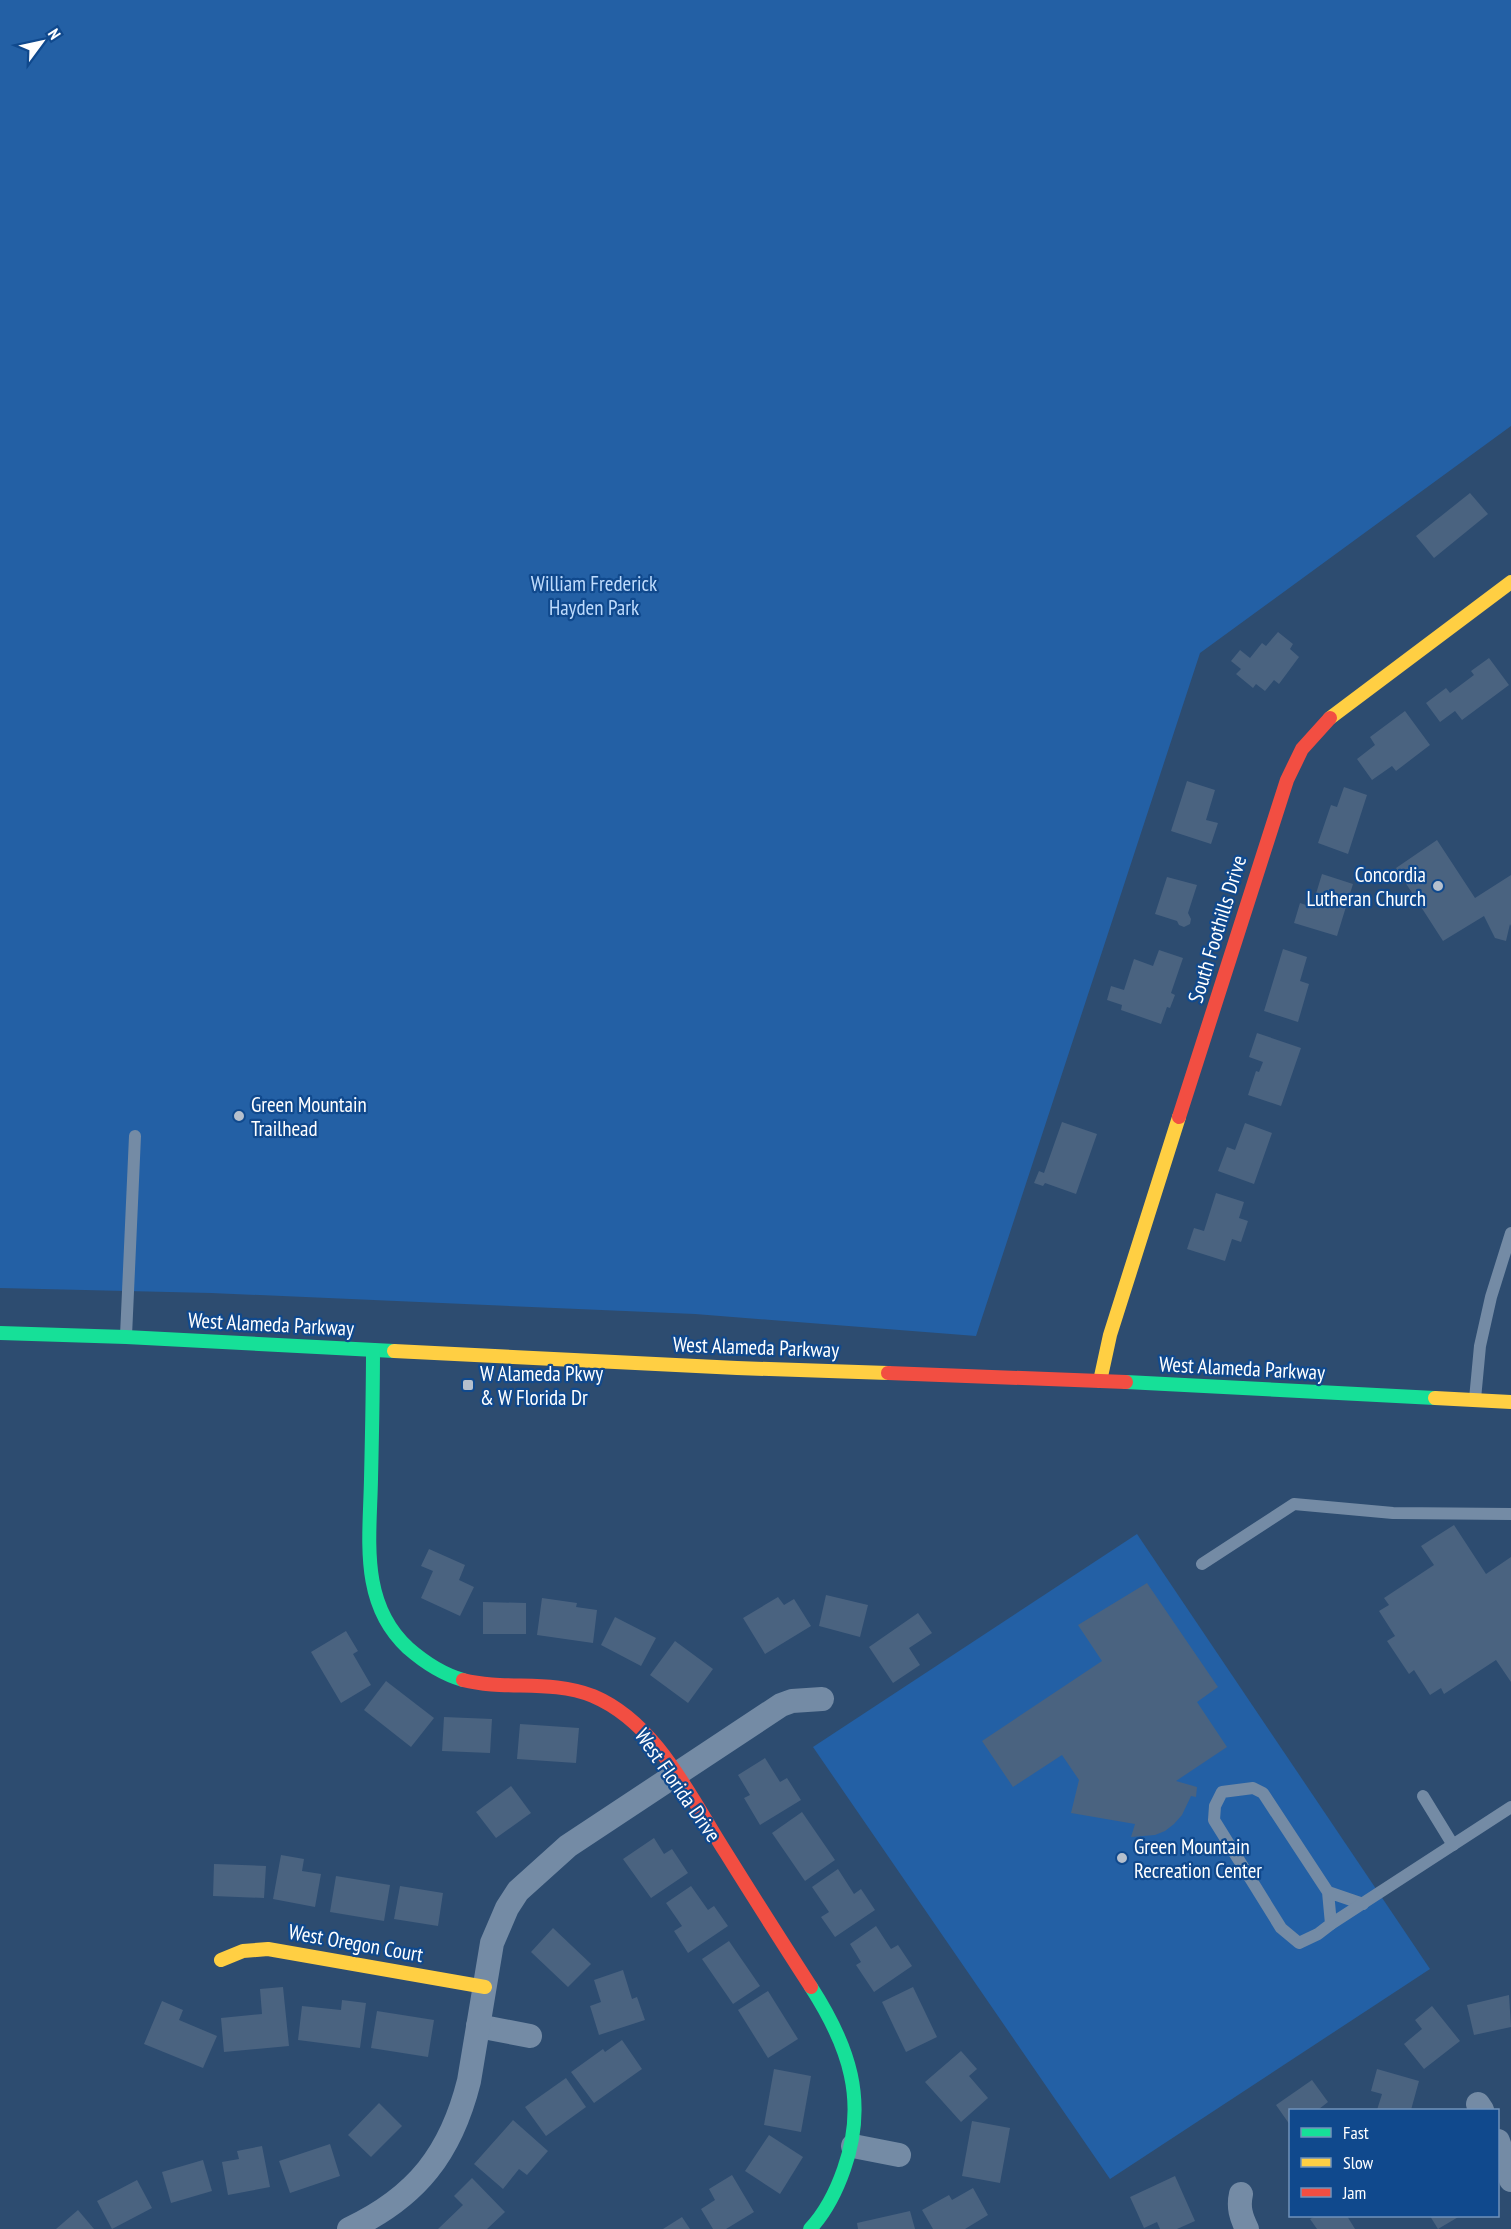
<svg xmlns="http://www.w3.org/2000/svg" width="1511" height="2229" font-family="'PT Sans Narrow',sans-serif">
  <rect width="100%" height="100%" fill="#2d4c70"/>
  <g fill="#2360a5">
    <path d="M0,0H1511V426L1200,653L976,1336L695,1314L211,1293L0,1288Z"/>
    <path d="M1137,1534L1430,1969L1110,2179L813,1747Z"/>
  </g>
  <g fill="#4a6380">
    <path d="M1470,493L1488,514L1434,558L1416,536Z"/>
    <path d="M1278,632L1293,644L1290,649L1299,657L1279,684L1274,680L1265,691L1256,684L1253,688L1236,674L1241,669L1231,661L1240,650L1250,658L1262,643L1266,646Z"/>
    <path d="M1489,658L1509,685L1462,720L1455,711L1440,722L1426,703L1446,688L1450,693L1474,675L1471,671Z"/>
    <path d="M1405,711L1430,745L1396,771L1392,766L1372,780L1357,759L1375,745L1370,737Z"/>
    <path d="M1187,781L1215,790L1206,820L1218,823L1211,844L1171,831Z"/>
    <path d="M1344,787L1367,795L1348,854L1318,843L1331,805L1337,807Z"/>
    <path d="M1437,840L1475,898L1511,875V926L1510,924L1506,941L1495,938L1484,916L1443,941L1396,868Z"/>
    <path d="M1322,874L1353,884L1337,936L1294,923L1300,903L1312,907Z"/>
    <path d="M1167,877L1197,885L1188,913L1191,919L1190,924L1184,927L1179,925L1177,921L1155,914Z"/>
    <path d="M1283,949L1307,957L1300,981L1309,984L1298,1022L1264,1011Z"/>
    <path d="M1159,950L1183,958L1171,993L1175,995L1170,1008L1167,1007L1161,1024L1121,1010L1122,1005L1107,1000L1111,986L1124,990L1134,959L1153,966Z"/>
    <path d="M1257,1033L1301,1048L1281,1106L1248,1095L1256,1071L1259,1072L1263,1062L1249,1057Z"/>
    <path d="M1062,1122L1097,1134L1076,1194L1045,1183L1043,1186L1034,1183L1039,1171L1044,1173Z"/>
    <path d="M1245,1123L1272,1133L1254,1184L1218,1171L1227,1147L1235,1150Z"/>
    <path d="M1216,1193L1244,1202L1239,1218L1248,1221L1241,1242L1232,1239L1225,1261L1187,1249L1194,1228L1204,1231Z"/>
    <path d="M1454,1525L1486,1574L1511,1557V1682L1496,1660L1444,1694L1441,1688L1430,1695L1414,1670L1409,1674L1387,1641L1395,1636L1379,1611L1389,1605L1384,1598L1434,1565L1421,1546Z"/>
    <path d="M429,1549L465,1565L459,1580L474,1587L460,1616L421,1598L433,1571L421,1566Z"/>
    <path d="M1147,1583L1218,1687L1197,1702L1227,1747L1176,1781L1197,1787L1196,1797L1191,1796L1182,1815L1174,1824L1165,1831L1155,1835L1131,1837L1135,1824L1071,1813L1079,1780L1062,1755L1013,1787L982,1741L1102,1661L1078,1625Z"/>
    <path d="M826,1595L868,1605L860,1637L819,1626Z"/>
    <path d="M778,1597L784,1605L794,1599L811,1626L765,1654L743,1618Z"/>
    <path d="M542,1598L577,1603L576,1607L597,1610L593,1643L537,1635Z"/>
    <path d="M483,1602L526,1603V1634H483Z"/>
    <path d="M918,1613L932,1633L909,1648L920,1665L893,1683L869,1647Z"/>
    <path d="M615,1617L656,1638L641,1666L601,1645Z"/>
    <path d="M346,1631L358,1651L353,1654L371,1685L341,1703L311,1652Z"/>
    <path d="M675,1641L713,1669L688,1703L650,1675Z"/>
    <path d="M386,1681L434,1718L411,1747L364,1710Z"/>
    <path d="M444,1717L492,1719L490,1753L442,1751Z"/>
    <path d="M520,1724L579,1728L576,1763L517,1759Z"/>
    <path d="M765,1758L780,1782L787,1778L801,1800L760,1825L744,1798L750,1795L738,1775Z"/>
    <path d="M511,1786L531,1813L496,1838L476,1812Z"/>
    <path d="M802,1812L835,1860L805,1881L772,1833Z"/>
    <path d="M654,1838L664,1854L672,1849L688,1873L651,1898L623,1859Z"/>
    <path d="M281,1855L304,1859L302,1871L321,1874L315,1907L273,1899Z"/>
    <path d="M214,1864L266,1866L264,1898L213,1896Z"/>
    <path d="M838,1869L854,1894L861,1889L875,1910L835,1937L821,1917L829,1912L812,1887Z"/>
    <path d="M336,1876L390,1885L384,1921L330,1912Z"/>
    <path d="M400,1886L443,1893L438,1926L394,1919Z"/>
    <path d="M691,1886L708,1910L714,1906L728,1926L688,1953L674,1931L682,1926L666,1903Z"/>
    <path d="M876,1926L891,1949L898,1945L912,1966L874,1992L856,1965L861,1962L850,1944Z"/>
    <path d="M553,1928L591,1964L568,1987L531,1952Z"/>
    <path d="M729,1941L760,1986L733,2004L702,1959Z"/>
    <path d="M623,1970L632,1999L637,1997L645,2020L599,2035L590,2006L601,2002L594,1980Z"/>
    <path d="M283,1987L289,2046L224,2052L221,2018L262,2014L260,1989Z"/>
    <path d="M913,1987L937,2037L906,2052L882,2002Z"/>
    <path d="M768,1991L798,2039L768,2058L738,2010Z"/>
    <path d="M1509,1995L1511,2027L1474,2035L1467,2005Z"/>
    <path d="M342,2000L366,2003L360,2048L298,2040L302,2006L341,2010Z"/>
    <path d="M162,2001L183,2010L179,2020L217,2036L203,2068L144,2044Z"/>
    <path d="M1432,2006L1460,2041L1424,2069L1404,2044L1422,2029L1415,2020Z"/>
    <path d="M377,2011L434,2020L428,2057L371,2048Z"/>
    <path d="M622,2040L642,2069L594,2103L571,2072L603,2049L605,2052Z"/>
    <path d="M961,2051L977,2069L969,2076L988,2098L961,2122L925,2082Z"/>
    <path d="M774,2069L811,2076L801,2132L764,2125Z"/>
    <path d="M1377,2069L1419,2081L1411,2110H1377L1382,2094L1371,2091Z"/>
    <path d="M566,2078L586,2107L546,2136L525,2107Z"/>
    <path d="M1312,2080L1328,2102L1319,2109L1320,2110H1290V2125L1276,2105Z"/>
    <path d="M379,2103L402,2126L371,2157L348,2135Z"/>
    <path d="M513,2120L548,2151L527,2175L519,2169L503,2189L474,2164Z"/>
    <path d="M972,2121L1010,2128L1000,2183L962,2176Z"/>
    <path d="M769,2135L803,2157L780,2194L745,2171Z"/>
    <path d="M330,2144L340,2176L290,2193L279,2161Z"/>
    <path d="M262,2146L270,2187L228,2195L222,2162L239,2159L237,2151Z"/>
    <path d="M203,2160L212,2191L171,2203L162,2172Z"/>
    <path d="M732,2175L754,2212L726,2229H713L701,2209L715,2200L709,2189Z"/>
    <path d="M1175,2176L1195,2221L1177,2229H1160L1157,2222L1144,2228L1130,2197Z"/>
    <path d="M472,2178L505,2212L487,2229H438L463,2205L454,2196Z"/>
    <path d="M137,2180L152,2208L112,2229L97,2201Z"/>
    <path d="M973,2188L988,2215L965,2229H933L922,2210L949,2195L952,2200Z"/>
    <path d="M78,2210L94,2229H56Z"/>
    <path d="M910,2211L915,2229H858L857,2223Z"/>
    <path d="M1316,2216H1347L1355,2229H1317L1310,2219Z"/>
    <path d="M1430,2216H1460L1438,2229Z"/>
    <path d="M682,2217L690,2229H663Z"/>
  </g>
  <g fill="none" stroke-linecap="round" stroke-linejoin="round">
    <g stroke="#748ba5" stroke-width="12">
      <path d="M126,1336L135,1136"/>
      <path d="M1475,1399L1480,1346L1491,1297L1511,1233"/>
      <path d="M1202,1564L1294,1504L1393,1513L1511,1514"/>
      <path d="M1423,1796L1453,1845"/>
      <path d="M1328,1892L1331,1924L1318,1934L1299,1943L1281,1928L1214,1820L1215,1806L1222,1792L1253,1788L1263,1793L1328,1892L1363,1904"/>
      <path d="M1331,1924L1511,1807"/>
    </g>
    <g stroke="#748ba5" stroke-width="24">
      <path d="M478,2026L530,2036"/>
      <path d="M1478,2104L1482,2110"/>
      <path d="M1498,2141L1511,2180"/>
      <path d="M853,2146L899,2155"/>
      <path d="M1241,2194C1238,2207 1241,2217 1247,2229"/>
      <path d="M349,2229C417,2197 451,2153 469,2081L492,1943L507,1908L518,1891L568,1846L781,1705L792,1701L822,1699"/>
    </g>
    <g stroke="#16e098" stroke-width="14">
      <path d="M0,1333L126,1337L394,1351"/>
      <path d="M373,1350C373,1393 372,1436 371,1479C370,1538 359,1603 408,1648C424,1662 442,1674 463,1680"/>
      <path d="M1126,1382L1435,1398"/>
      <path d="M810,2229C826,2212 836,2192 844,2169C868,2101 849,2046 811,1987"/>
    </g>
    <g stroke="#ffcf43" stroke-width="14">
      <path d="M1330,718L1511,582"/>
      <path d="M394,1351L737,1368L888,1373"/>
      <path d="M1100,1381L1110,1335L1179,1117"/>
      <path d="M1435,1398L1511,1402"/>
      <path d="M221,1960L243,1951L268,1949L485,1987"/>
    </g>
    <g stroke="#f24e42" stroke-width="14">
      <path d="M1179,1117L1287,780L1302,749L1330,718"/>
      <path d="M888,1373L1126,1382"/>
      <path d="M463,1680C506,1691 550,1679 593,1696C657,1723 690,1797 726,1853C754,1898 782,1942 811,1987"/>
    </g>
  </g>
  <g fill="#b6c0cd" stroke="#10498d" stroke-width="2">
    <circle cx="1438" cy="886" r="6"/>
    <circle cx="239" cy="1116" r="6"/>
    <rect x="462" y="1379" width="12" height="12" rx="3"/>
    <circle cx="1122" cy="1858" r="6"/>
  </g>
  <g text-anchor="middle" dominant-baseline="central" stroke-width="4.5" stroke-linejoin="round" paint-order="stroke">
    <g font-size="21" fill="#bfdcfd" stroke="#10498d">
      <text x="594" y="583">William Frederick<tspan x="594" dy="24">Hayden Park</tspan></text>
    </g>
    <g font-size="21" fill="#fff" stroke="#10498d" text-anchor="start">
      <text x="1426" y="874" text-anchor="end">Concordia<tspan x="1426" dy="24">Lutheran Church</tspan></text>
      <text x="251" y="1104">Green Mountain<tspan x="251" dy="24">Trailhead</tspan></text>
      <text x="480" y="1373">W Alameda Pkwy<tspan x="480" dy="24">&amp; W Florida Dr</tspan></text>
      <text x="1134" y="1846">Green Mountain<tspan x="1134" dy="24">Recreation Center</tspan></text>
    </g>
    <g font-size="21" fill="#fff" stroke="#10498d">
      <text transform="translate(1217 929) rotate(-73)">South Foothills Drive</text>
      <text transform="translate(271 1324) rotate(3)">West Alameda Parkway</text>
      <text transform="translate(756 1347) rotate(2)">West Alameda Parkway</text>
      <text transform="translate(1242 1368) rotate(3)">West Alameda Parkway</text>
      <text transform="translate(678 1785) rotate(55)">West Florida Drive</text>
      <text transform="translate(356 1943) rotate(10)">West Oregon Court</text>
    </g>
  </g>
  <rect x="1289" y="2109" width="210" height="108" fill="#10498d" stroke="#7092bb" stroke-width="1.5"/>
  <rect x="1301" y="2128" width="30" height="9" fill="#16e098" stroke="#7092bb" stroke-width="1.5"/>
  <text x="1343" y="2139" font-size="18" fill="#ffffff">Fast</text>
  <rect x="1301" y="2158" width="30" height="9" fill="#ffcf43" stroke="#7092bb" stroke-width="1.5"/>
  <text x="1343" y="2169" font-size="18" fill="#ffffff">Slow</text>
  <rect x="1301" y="2188" width="30" height="9" fill="#f24e42" stroke="#7092bb" stroke-width="1.5"/>
  <text x="1343" y="2199" font-size="18" fill="#ffffff">Jam</text>
  <g transform="translate(42 42) rotate(57)" stroke="#10498d" stroke-width="4.5" paint-order="stroke">
  <path d="M0-4.5L10 22L0 15L-10 22Z" fill="#ffffff"/>
  <text y="-9" font-size="16" font-weight="bold" text-anchor="middle" fill="#ffffff">N</text>
  </g>
</svg>
